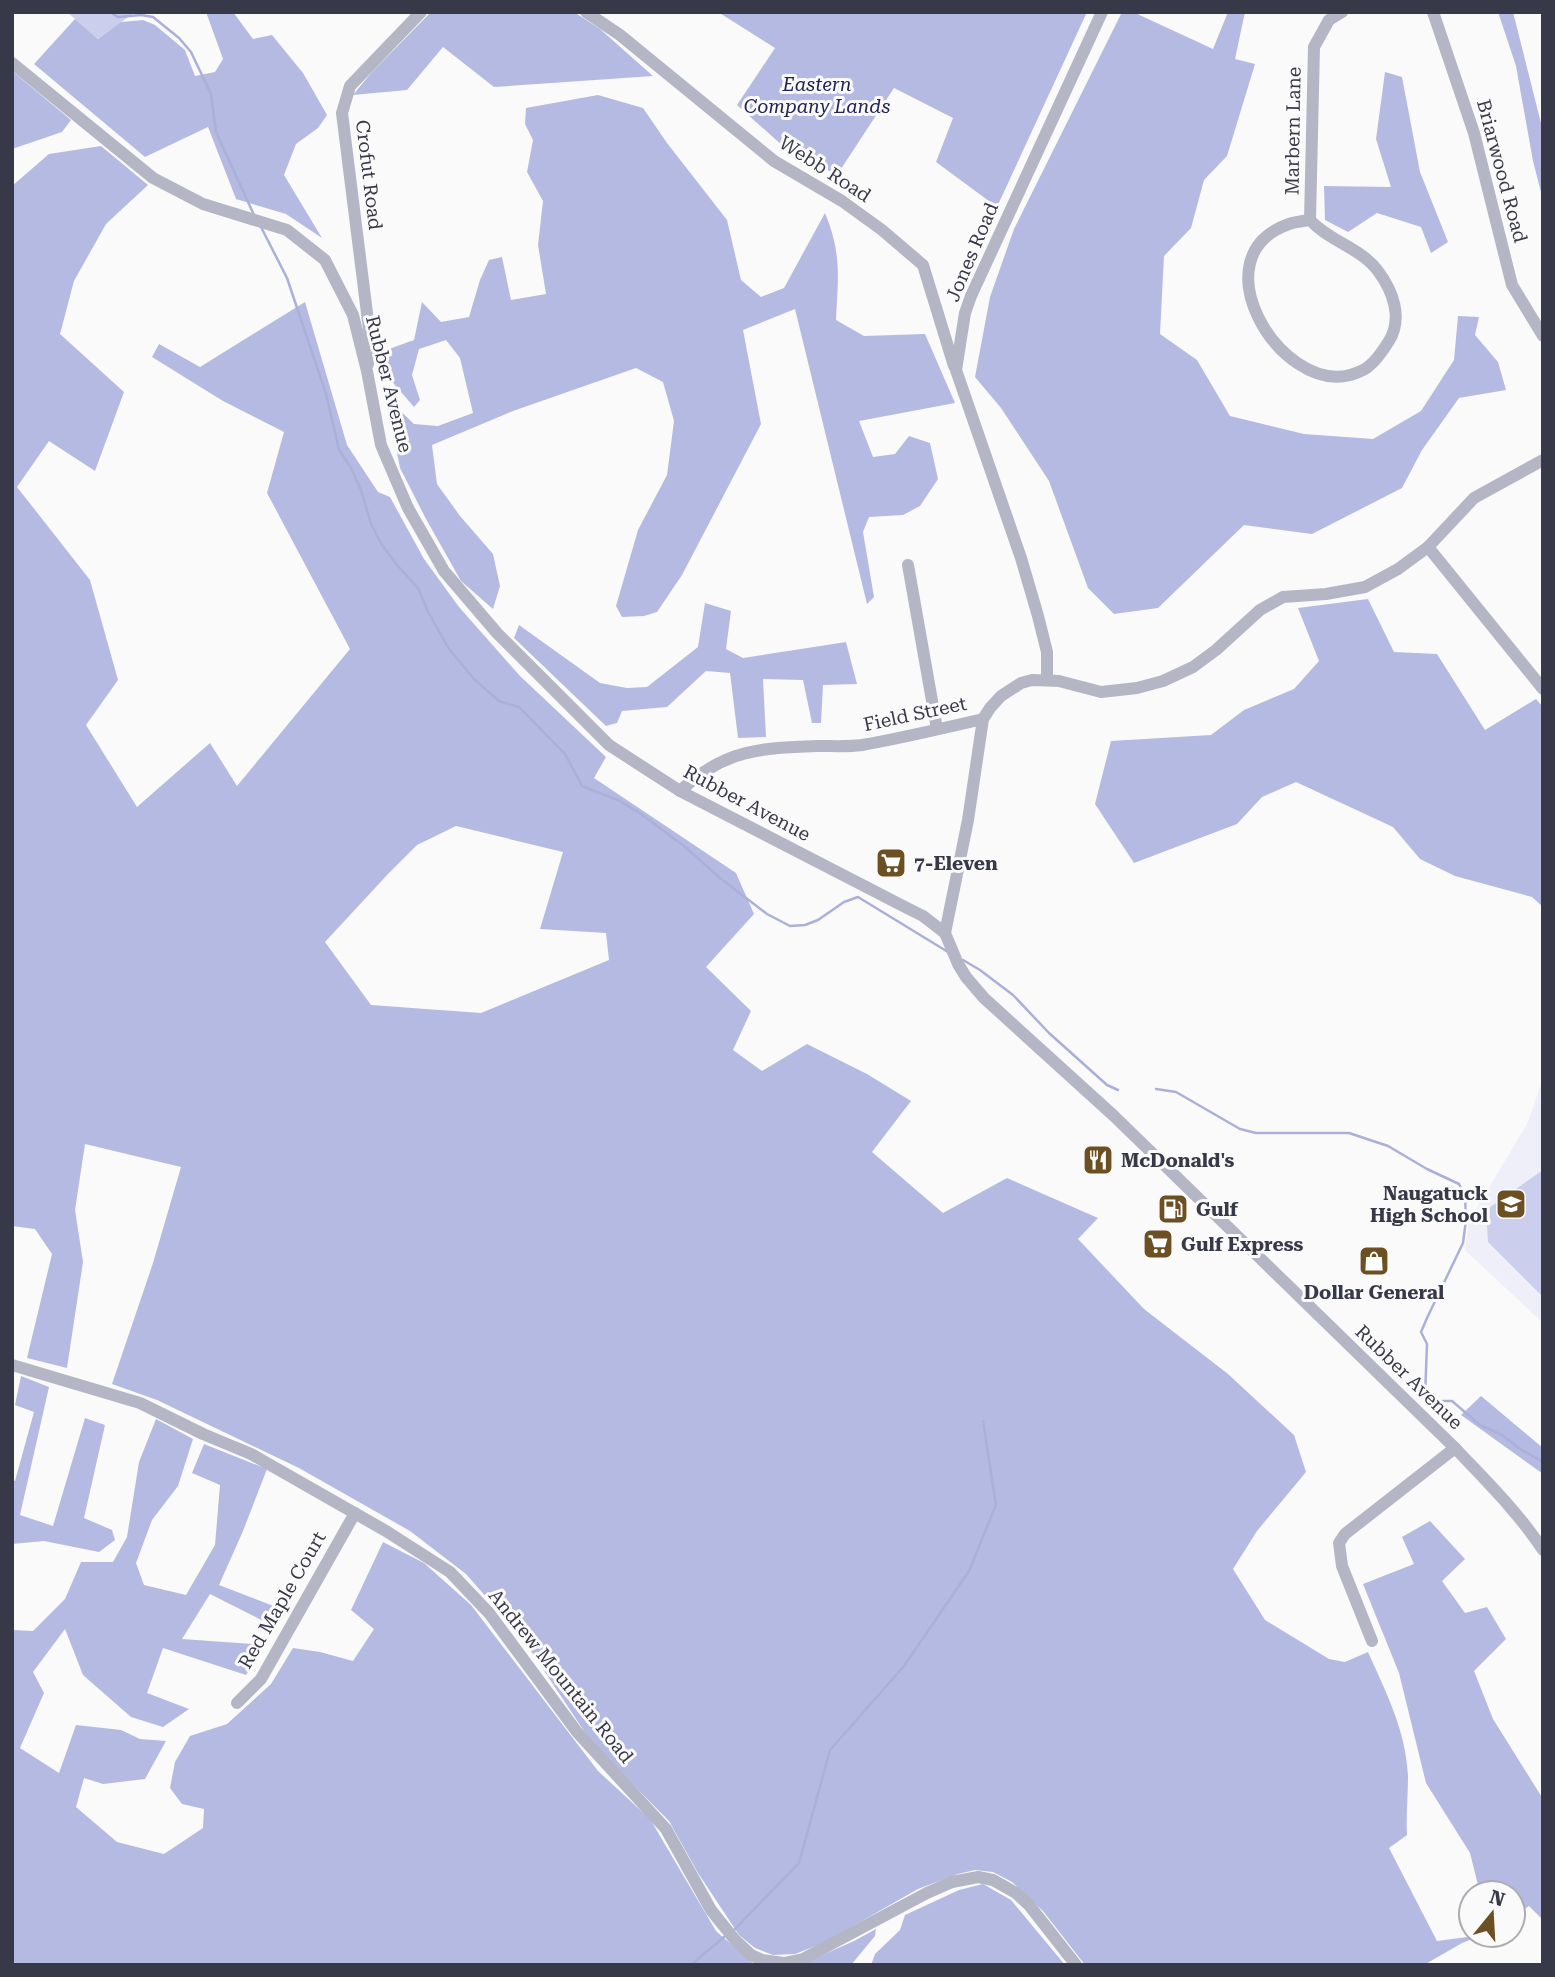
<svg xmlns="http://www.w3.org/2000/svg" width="1555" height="1977" font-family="'Roboto Serif',serif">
  <rect width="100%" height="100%" fill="#fafafa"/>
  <path fill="#eeeff8" d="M1543,1079V1323L1465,1250L1469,1221L1527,1124Z"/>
  <g fill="#cbcfed">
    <path d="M67,12H135L98,39Z"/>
    <path d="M1543,1170V1297L1488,1242L1486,1210Z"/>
  </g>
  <g fill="#b5bae2" fill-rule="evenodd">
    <path d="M206,12H233L253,39L272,35L303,73L327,115L318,128L296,144L284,175L322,238L286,214L236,199L208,127L145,157L34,64L75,19L98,39L121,22L143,20L155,25L185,50L195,76L215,72L223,59Z"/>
    <path d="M431,12H574L600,29L653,76L494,87L443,47L407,90L353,95L371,73Z"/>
    <path d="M718,12H1087L997,207L936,162L953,118L894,88L837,175L784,147L737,105L775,48Z"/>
    <path d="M1122,12H1133L1213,49L1228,12H1245L1235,59L1255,64L1227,156L1204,180L1191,228L1164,256L1160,334L1197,360L1230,416L1304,434L1373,439L1421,411L1454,360L1458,316L1479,317L1475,335L1498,362L1506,390L1459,398L1422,450L1402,488L1312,534L1244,525L1158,608L1114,614L1088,588L1049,481L1001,408L975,377L990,297L1014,229Z"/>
    <path d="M1498,12H1513L1543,131V200L1533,161L1516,66Z"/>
    <path d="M12,71L71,120L62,132L12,149Z"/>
    <path d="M1385,72L1402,77L1420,172L1448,242L1431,253L1421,227L1377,213L1348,232L1325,220L1324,186L1391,187L1376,139Z"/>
    <path d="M598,95L643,108L667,143L727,220L741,280L761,297L784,288L825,213C842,254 838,278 836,320L864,336L925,334L955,403L859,421L873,457L895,454L909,436L930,443L938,479L920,506L903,515L869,517L863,532L874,597L867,604L795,309L743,330L761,424L682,575L657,612L644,616L622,617L616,606L638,530L667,475L674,421L663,382L636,368L513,411L432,445L437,484L460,516L493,554L500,586L493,609L461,581L426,519L400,468L386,397L414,424L438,426L473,413L460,358L446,340L419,349L412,375L420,400L414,407L388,377L384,368L389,349L414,340L422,302L441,322L469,317L480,280L489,260L502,257L511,300L546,294L538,245L543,201L527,172L533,140L525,124L526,108Z"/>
    <path d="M101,146L148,185L106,224L74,281L60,334L124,392L95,471L49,441L17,487L90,580L118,680L86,725L137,807L210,743L237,786L350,649L267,493L284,432L223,401L152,357L159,344L200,367L305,302L347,445L378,492L390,497L424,559L459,607L520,676L606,757L594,778L736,873L754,914L706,967L751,1011L733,1050L762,1071L807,1044L867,1074L911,1101L872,1152L943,1213L1007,1178L1098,1218L1078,1239L1144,1309L1228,1374L1294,1435L1306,1472L1257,1531L1233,1569L1265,1620L1329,1659L1345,1662L1368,1652C1386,1692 1406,1731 1408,1776C1408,1795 1406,1815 1407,1835L1389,1848L1437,1941L1482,1935L1462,1943L1424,1965H1085L1043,1911L1012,1882L993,1872L975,1870L958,1874L918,1889L823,1943L795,1954L773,1955L755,1948L739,1935L698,1873L669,1821L592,1743L523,1639L466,1574L410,1531L299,1468L157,1400L112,1384L153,1263L181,1167L85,1144L75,1210L83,1262L67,1368L27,1358L52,1254L35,1229L12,1226V186L49,154ZM456,826L563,852L540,929L606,933L609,960L481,1013L371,1005L325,942L388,874L417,845Z"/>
    <path d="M1368,599L1394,652L1437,654L1485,730L1536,699L1543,707V907L1532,897L1455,876L1420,859L1393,827L1296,782L1262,797L1237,824L1134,863L1095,804L1111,741L1211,735L1244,710L1294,689L1319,661L1298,608Z"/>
    <path d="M705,603L731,611L726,649L743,658L846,642L857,684L823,685L821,723H812L803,680L763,679L766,737L738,738L730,673L706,671L667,707L622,711L617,723L606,726L514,638L519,625L600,683L627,688L647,687L698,647Z"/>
    <path d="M21,1376L49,1387L20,1515L53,1526L85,1418L105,1425L84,1518L112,1530L115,1540L99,1552L44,1541L12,1544V1480L15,1481L34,1412L15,1405Z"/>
    <path d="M1481,1396L1543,1448V1474L1461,1415Z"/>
    <path d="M156,1419L193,1439L178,1486L152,1520L136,1563L144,1585L186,1595L215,1545L220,1485L192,1473L204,1444L267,1469L243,1531L219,1585L276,1607L273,1626L210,1594L182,1639L265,1645L246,1675L163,1648L147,1693L189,1709L163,1727L131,1717L83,1675L65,1629L33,1672L44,1693L20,1748L59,1773L76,1725L121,1730L140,1739L166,1741L145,1779L103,1784L84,1778L76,1807L117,1842L164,1854L203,1828L204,1809L182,1804L170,1788L175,1762L190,1736L227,1724L271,1684L293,1648L320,1652L353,1661L374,1629L351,1610L383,1542L424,1563L471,1605L598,1771L650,1819L716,1931L755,1965H12V1630L33,1631L65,1599L81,1562H113L127,1537L139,1462Z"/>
    <path d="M1430,1521L1465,1559L1442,1581L1465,1613L1487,1607L1506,1639L1474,1671L1493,1719L1543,1799V1920L1529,1906L1513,1917V1893H1480L1470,1853L1426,1783L1399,1673L1363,1584L1414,1564L1402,1537Z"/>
    <path d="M983,1884L1011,1900L1065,1965H871L875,1954L900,1930L905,1915L959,1890Z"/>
    <path d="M876,1929L875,1936L851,1965H800L854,1941Z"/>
  </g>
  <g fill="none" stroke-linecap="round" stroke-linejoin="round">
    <g stroke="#abb0d8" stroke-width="2.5">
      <path d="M110,12L118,17L141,15L153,17L179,38L191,52L211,94L216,132L254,215"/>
      <path d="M261,227L287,278L326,394L339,450L351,468L361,490L371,524L382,545L397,565L418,588L428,612L449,649L474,679L499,701L519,707L565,754L582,786L620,801L641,814L684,846L720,878L767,914L790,926L805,925L818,920L844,902L858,897L948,952"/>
      <path d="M963,960L980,970L1013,995L1049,1033L1107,1085L1118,1090"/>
      <path d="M1156,1089L1176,1092L1240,1129L1256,1133H1349L1388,1146L1427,1169L1459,1184L1465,1196L1466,1220L1463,1243L1427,1318L1421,1332L1427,1344L1425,1396L1432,1401H1452L1480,1425L1502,1435L1520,1449L1543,1462"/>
      <path d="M733,1931L799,1863L830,1750L904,1666L969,1571L996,1505L983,1421"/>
      <path d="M691,1965L724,1937"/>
    </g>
    <g stroke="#b4b6c5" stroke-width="12">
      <path d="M586,12L620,35L774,161L842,201L882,230L923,265L954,366"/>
      <path d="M1433,12L1474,133L1512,285L1543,336"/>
      <path d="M12,63L153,178L203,204L287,230L325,260L353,315L367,371L381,445L408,508L444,571L497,633L609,745L680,791L905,907L923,916L945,933"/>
      <path d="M1310,220C1329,241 1361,248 1378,271C1393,291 1403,318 1389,341C1384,349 1377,360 1369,366C1364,371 1356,373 1350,375C1280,393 1197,256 1289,224C1295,222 1303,221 1310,220Z"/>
      <path d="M1310,220L1314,47L1329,20L1342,12"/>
      <path d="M368,364L371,345L342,113L350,86L421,12"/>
      <path d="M1543,460L1474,498L1428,547L1398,569L1365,587L1326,594L1283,597L1260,610L1216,650L1193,667L1163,681L1137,688L1101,692L1059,681L1032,680L1021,683L1001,696L990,708L983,719L968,820L945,933L958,964L966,977L984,998L1114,1116L1455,1448C1486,1481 1518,1512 1543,1550"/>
      <path d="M1428,547L1543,689"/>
      <path d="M908,565L937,729"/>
      <path d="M1047,679V652L1038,616L1021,558L956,370L965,313L971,296L1102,12"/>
      <path d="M680,791C725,749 760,748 819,746C833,746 848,747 862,745C903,738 943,728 983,719"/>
      <path d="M12,1365L140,1403L203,1434L251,1454L386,1531L450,1572L489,1613L577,1732L666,1829L711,1910L735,1940L751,1955L762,1960L784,1963L803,1959L927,1893L952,1882L978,1877L993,1880L1016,1893L1029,1905L1076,1965"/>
      <path d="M1372,1641L1342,1566L1339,1543L1345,1534L1455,1448"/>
      <path d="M237,1703L261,1679L355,1513"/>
    </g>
  </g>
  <defs>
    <g id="supermarket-square" transform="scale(1.575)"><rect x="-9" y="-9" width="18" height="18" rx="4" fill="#6c5023" stroke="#fafafa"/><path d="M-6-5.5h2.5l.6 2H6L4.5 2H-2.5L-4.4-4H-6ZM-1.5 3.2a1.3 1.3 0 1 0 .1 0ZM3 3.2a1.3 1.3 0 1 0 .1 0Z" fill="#fff"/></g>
    <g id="restaurant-square" transform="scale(1.575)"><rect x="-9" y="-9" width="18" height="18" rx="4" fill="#6c5023" stroke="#fafafa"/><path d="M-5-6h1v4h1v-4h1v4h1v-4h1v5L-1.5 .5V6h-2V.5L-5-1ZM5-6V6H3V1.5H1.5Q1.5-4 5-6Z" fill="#fff"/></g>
    <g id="school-square" transform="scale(1.575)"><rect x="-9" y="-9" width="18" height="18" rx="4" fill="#6c5023" stroke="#fafafa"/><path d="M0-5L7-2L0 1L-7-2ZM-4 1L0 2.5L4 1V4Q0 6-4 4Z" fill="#fff"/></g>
    <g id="fuel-square" transform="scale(1.575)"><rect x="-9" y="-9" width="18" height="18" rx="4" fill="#6c5023" stroke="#fafafa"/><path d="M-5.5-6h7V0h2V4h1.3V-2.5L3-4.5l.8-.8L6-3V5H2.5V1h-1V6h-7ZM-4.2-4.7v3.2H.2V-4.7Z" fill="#fff"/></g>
    <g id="shop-square" transform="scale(1.575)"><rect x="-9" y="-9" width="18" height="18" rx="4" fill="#6c5023" stroke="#fafafa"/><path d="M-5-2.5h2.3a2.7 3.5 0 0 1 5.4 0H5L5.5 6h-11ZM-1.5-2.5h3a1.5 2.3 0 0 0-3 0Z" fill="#fff"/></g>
  </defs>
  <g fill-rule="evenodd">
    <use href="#supermarket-square" x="891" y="863"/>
    <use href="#restaurant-square" x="1098" y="1160"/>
    <use href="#school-square" x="1511" y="1204"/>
    <use href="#fuel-square" x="1173" y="1209"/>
    <use href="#supermarket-square" x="1158" y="1244"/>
    <use href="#shop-square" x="1374" y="1261"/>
  </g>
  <g text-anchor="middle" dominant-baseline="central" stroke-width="6" stroke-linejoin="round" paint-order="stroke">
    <g font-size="19" font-style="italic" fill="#212252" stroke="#fafafa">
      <text x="817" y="84">Eastern<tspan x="817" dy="22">Company Lands</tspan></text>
    </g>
    <g font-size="19" fill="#383948" stroke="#fafafa">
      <text transform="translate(1293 131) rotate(-89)">Marbern Lane</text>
      <text transform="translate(825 169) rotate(33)">Webb Road</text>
      <text transform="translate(1502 171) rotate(75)">Briarwood Road</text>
      <text transform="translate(369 175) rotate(83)">Crofut Road</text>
      <text transform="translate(972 252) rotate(-67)">Jones Road</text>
      <text transform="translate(389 384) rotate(76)">Rubber Avenue</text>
      <text transform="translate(915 714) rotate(-12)">Field Street</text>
      <text transform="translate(747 803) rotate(28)">Rubber Avenue</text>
      <text transform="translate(1409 1377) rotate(44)">Rubber Avenue</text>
      <text transform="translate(282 1600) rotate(-60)">Red Maple Court</text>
      <text transform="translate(561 1676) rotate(51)">Andrew Mountain Road</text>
    </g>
    <g font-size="19" font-weight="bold" fill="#383948" stroke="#fafafa" text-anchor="start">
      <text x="914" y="863">7-Eleven</text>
      <text x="1121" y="1160">McDonald's</text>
      <text x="1488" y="1193" text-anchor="end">Naugatuck<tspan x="1488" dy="22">High School</tspan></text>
      <text x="1196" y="1209">Gulf</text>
      <text x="1181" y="1244">Gulf Express</text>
      <text x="1374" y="1292" text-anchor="middle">Dollar General</text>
    </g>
  </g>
  <rect width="1555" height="1977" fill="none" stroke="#383948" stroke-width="28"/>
  <g transform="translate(1492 1914) rotate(18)"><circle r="33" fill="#fafafa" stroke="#acadb3" stroke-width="2"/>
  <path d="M0-5L12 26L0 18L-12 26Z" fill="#6c5023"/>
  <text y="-10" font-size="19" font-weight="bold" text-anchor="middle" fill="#383948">N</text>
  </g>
</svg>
